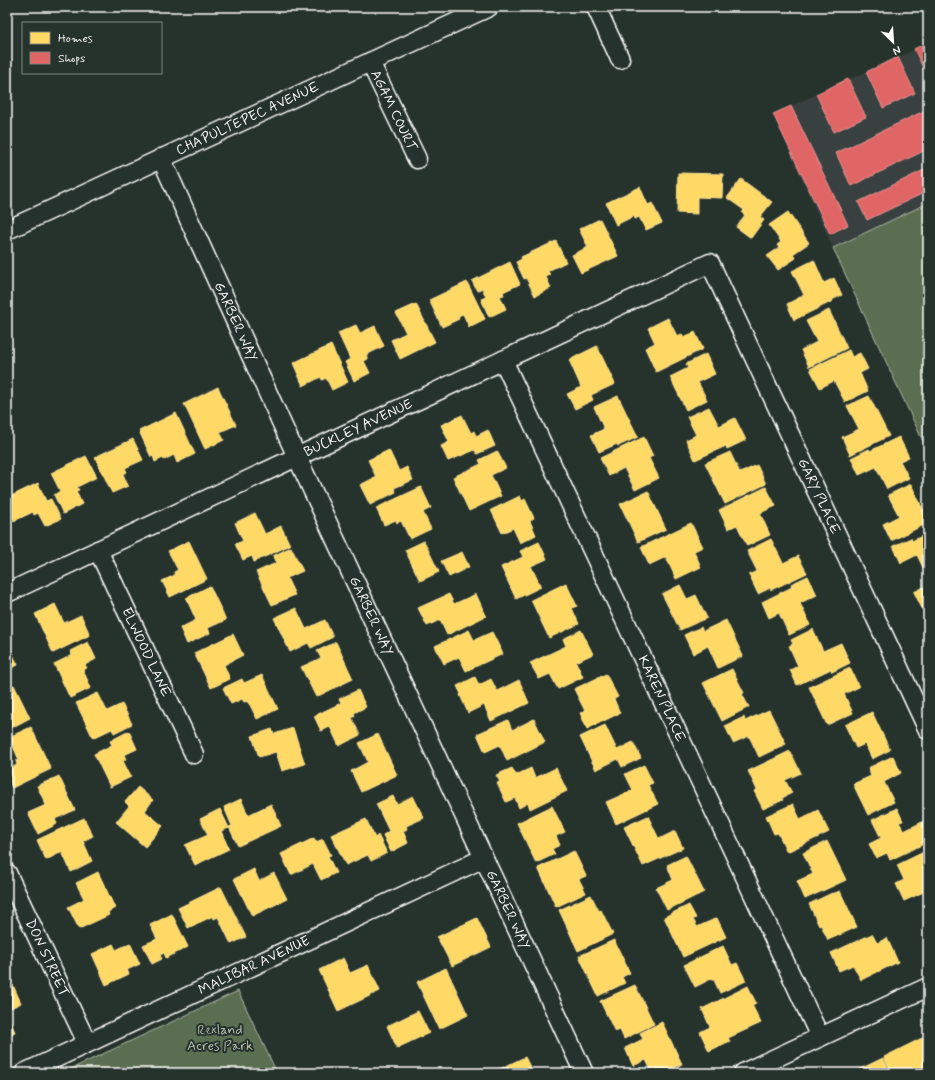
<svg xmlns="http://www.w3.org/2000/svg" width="935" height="1080" font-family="Mynerve,sans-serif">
  <rect width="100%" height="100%" fill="#26332d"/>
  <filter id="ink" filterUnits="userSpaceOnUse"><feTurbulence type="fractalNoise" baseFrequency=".025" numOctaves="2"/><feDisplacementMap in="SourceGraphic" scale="8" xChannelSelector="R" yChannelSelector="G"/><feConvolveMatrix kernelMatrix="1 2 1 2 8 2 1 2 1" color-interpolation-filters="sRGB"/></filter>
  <g filter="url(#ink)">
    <path fill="#394140" d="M928,44V203L833,248L773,114Z"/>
    <g fill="#5c6e51" stroke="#aeb6a8">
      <path d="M928,203V452L833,248Z"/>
      <path d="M238,991L277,1073H62Z"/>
    </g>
    <g fill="#ffd966" stroke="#ffe494">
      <path d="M678,173L723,174L722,198L697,197V214L677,213Z"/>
      <path d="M741,179L772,202L760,217L764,220L751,238L736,227L745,215L742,213L744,210L727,198Z"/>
      <path d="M640,187L648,205L652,203L662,223L646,230L639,217L635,219L634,216L616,225L606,203Z"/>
      <path d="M788,212L809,243L793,254L796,258L778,270L767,256L779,248L777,245L781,242L769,225Z"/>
      <path d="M600,219L618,256L581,273L572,255L588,247L579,229Z"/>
      <path d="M556,241L566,262L548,271L550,275L546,277L551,288L535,296L526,278L524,279L516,262L522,259L521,257Z"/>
      <path d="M814,260L824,283L834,278L842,295L832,300L833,301L794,320L787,304L804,295L792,271Z"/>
      <path d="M510,262L520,284L503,292L504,295L500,296L506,309L489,317L481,299L486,297L482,288L477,291L472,281Z"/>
      <path d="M467,282L485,319L469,327L463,314L458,316L459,319L442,327L429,300Z"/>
      <path d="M416,304L435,342L400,359L391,340L406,333L396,313Z"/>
      <path d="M829,310L847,348L809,367L801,350L817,342L806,321Z"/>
      <path d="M668,318L677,336L682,334L684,337L695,332L703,349L656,372L645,348L655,343L648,328Z"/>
      <path d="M356,325L360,333L375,326L384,346L366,355L368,359L364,361L370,373L354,381L345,362L350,359L338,333Z"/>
      <path d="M331,345L348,382L332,390L326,378L322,380L321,377L303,386L293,363Z"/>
      <path d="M597,346L615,384L591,395L593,400L575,409L567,394L581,387L569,360Z"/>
      <path d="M849,350L852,357L860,353L868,369L860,373L868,391L845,402L834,381L820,388L810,369Z"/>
      <path d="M706,354L715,374L698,382L707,400L686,410L670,377L688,368L686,364Z"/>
      <path d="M218,387L236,425L220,432L224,440L205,449L184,404Z"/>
      <path d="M618,396L638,437L618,446L617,444L599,452L591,435L604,429L594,407Z"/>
      <path d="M869,396L889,436L850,455L842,437L859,429L847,406Z"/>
      <path d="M709,407L719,426L735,418L746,440L727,449L726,446L695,460L686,440L696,435L687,417Z"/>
      <path d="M176,413L195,454L177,463L174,455L164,460L163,458L155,462L153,456L151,457L139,431Z"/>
      <path d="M462,415L471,433L474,431L476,436L488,430L495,446L477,454L475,450L448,461L441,446L449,442L441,425Z"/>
      <path d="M644,437L653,456L649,458L659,478L635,490L624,468L609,476L600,458Z"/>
      <path d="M899,437L909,457L900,461L909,478L887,489L876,467L859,475L851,458L869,449L870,451Z"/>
      <path d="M133,439L143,460L125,468L127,472L123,474L128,486L112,493L95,457Z"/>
      <path d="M389,450L399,471L407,467L413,480L394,488L396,492L370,505L360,485L376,477L368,460Z"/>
      <path d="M497,451L506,468L491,475L501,496L469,511L453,477L481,464L479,460Z"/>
      <path d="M730,452L740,473L757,465L766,484L725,504L705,463Z"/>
      <path d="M86,456L97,477L77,487L79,490L76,491L82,504L63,514L54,495L60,491L51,473Z"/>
      <path d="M38,483L46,501L51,499L61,519L45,526L38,513L34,515L33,512L14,521L7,505V498Z"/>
      <path d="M911,484L928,520V523L891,541L883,524L899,516L888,495Z"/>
      <path d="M421,487L431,508L423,512L431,529L410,539L401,521L397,523L396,520L384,525L376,508Z"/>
      <path d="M766,487L776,506L760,513L770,535L747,546L737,525L728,529L719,510Z"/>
      <path d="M648,491L666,529L638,542L620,504Z"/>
      <path d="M520,496L522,501L525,499L534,518L530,521L536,535L520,543L513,528L502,533L491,510Z"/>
      <path d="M255,513L265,534L281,526L290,545L254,562L252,556L243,560L235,544L243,541L235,523Z"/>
      <path d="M691,523L703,547L694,551L701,567L676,579L666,557L649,565L641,547Z"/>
      <path d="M928,533V576H927L917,555L901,563L893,546L911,538L912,541Z"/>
      <path d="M771,539L783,563L798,556L807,573L771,590L770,588L758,594L749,575L757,571L747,551Z"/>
      <path d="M189,541L207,579L170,597L162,581L175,575L174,572L178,570L168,551Z"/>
      <path d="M424,541L439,572L420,581L405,550Z"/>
      <path d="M539,542L547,559L531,566L541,587L516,599L501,567L523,557L520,551Z"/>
      <path d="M291,547L303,571L287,578L295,595L272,605L256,572L276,563L273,556Z"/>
      <path d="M462,552L469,567L449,577L441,561Z"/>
      <path d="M808,576L817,595L800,603L810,625L789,635L779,613L769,618L762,602L792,587L791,584Z"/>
      <path d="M566,583L577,606L572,608L579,624L549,638L531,600Z"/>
      <path d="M680,585L687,599L696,595L707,618L680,630L662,594Z"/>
      <path d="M928,585V621L914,592Z"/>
      <path d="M210,586L226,620L208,628L210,633L187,644L180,628L196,620L186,598Z"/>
      <path d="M449,594L454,604L476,594L486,616L447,635L440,620L427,626L418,608Z"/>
      <path d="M55,604L64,623L81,615L90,635L53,653L35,614Z"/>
      <path d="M296,608L306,629L325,620L333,637L311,648L308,643L290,652L274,618Z"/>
      <path d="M726,620L743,656L718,668L708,646L693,654L684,635L701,627L703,631Z"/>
      <path d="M813,629L823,651L841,643L850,663L832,672L831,669L797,685L790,670L798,666L789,646L793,644L791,640Z"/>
      <path d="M469,630L474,640L492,632L503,654L466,671L459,657L444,664L435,646Z"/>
      <path d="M581,630L593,654L576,662L583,677L558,689L550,674L539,679L530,663L566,646L563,639Z"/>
      <path d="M233,634L243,655L224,665L230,679L211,688L194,653Z"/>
      <path d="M88,642L96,659L85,665L87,668L83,670L91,688L70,698L54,664L72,655L70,651Z"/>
      <path d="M336,642L353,679L316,697L301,667L321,658L317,651Z"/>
      <path d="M7,643L18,665L7,670Z"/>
      <path d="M850,668L859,687L844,694L853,713L827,725L809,687Z"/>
      <path d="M732,669L744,693L742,694L749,707L722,721L703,683Z"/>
      <path d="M606,674L618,697L614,699L620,713L587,729L580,713L585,711L574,689Z"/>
      <path d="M262,675L278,709L257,719L248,701L244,702L242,699L231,704L223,688L242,679L244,683Z"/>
      <path d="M475,677L479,685L491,679L497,691L519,680L529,703L491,721L484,705L468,713L460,695L461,694L457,686Z"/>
      <path d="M14,685L30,718L9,729L7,725V688Z"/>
      <path d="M358,690L366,707L354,713L355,716L352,718L360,735L339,746L330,727L321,731L314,716L341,703L339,699Z"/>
      <path d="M98,693L107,711L122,704L132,724L114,733L112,729L93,738L76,703Z"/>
      <path d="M769,710L786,744L759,757L749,736L733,743L725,726L744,717L745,721Z"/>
      <path d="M872,712L890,750L872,759L865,744L856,748L845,725Z"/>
      <path d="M534,719L545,742L507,761L500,745L485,752L477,734L508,720L512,730Z"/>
      <path d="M605,725L617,750L633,742L641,758L622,767L618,759L596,770L580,737Z"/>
      <path d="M31,727L51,769L12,788L7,776V770L17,765L16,761L19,760L9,737Z"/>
      <path d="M293,728L305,764L282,771L276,752L259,757L252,736L272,729L274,734Z"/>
      <path d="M129,731L137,749L124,755L126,759L123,761L131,777L110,787L94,754L112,745L110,741Z"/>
      <path d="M378,734L397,775L361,792L351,771L368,762L359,743Z"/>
      <path d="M790,751L801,773L785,780L792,793L782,798L783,800L763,809L754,791L757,790L748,771Z"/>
      <path d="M893,756L901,773L884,782L894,802L868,815L853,784L871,776L868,768Z"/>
      <path d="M644,765L653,783L648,785L658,804L616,824L606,802L633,790L625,774Z"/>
      <path d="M512,768L516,775L531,768L535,778L556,768L567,791L530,809L528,803L519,808L515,798L506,802L497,783L500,782L496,775Z"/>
      <path d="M59,776L75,810L55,819L57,824L38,834L28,813L46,805L37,786Z"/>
      <path d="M138,787L153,800L145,811L163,826L145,847L116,822L129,806L125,802Z"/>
      <path d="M393,796L397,804L413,796L424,818L406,826L407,829L403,831L408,843L391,852L383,835L389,831L376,804Z"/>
      <path d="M241,799L248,815L271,804L281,826L238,846L229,827L232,826L224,807Z"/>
      <path d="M793,804L800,819L818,810L829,832L787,852L778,833L774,834L766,816Z"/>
      <path d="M552,806L565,832L556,836L560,845L552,849L555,854L536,863L517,823Z"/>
      <path d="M897,808L903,821L899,822L904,831L924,821L928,830V842L890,860L887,853L876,858L869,844L881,838L872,820Z"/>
      <path d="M220,809L229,828L221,831L229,849L195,865L185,845L208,835L200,819Z"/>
      <path d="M648,816L659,839L675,831L683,848L643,866L624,827Z"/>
      <path d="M84,818L93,836L83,841L92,861L71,872L62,852L46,860L37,840Z"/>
      <path d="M366,819L375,838L378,835L387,853L371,861L368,855L346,865L331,835Z"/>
      <path d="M314,838L316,842L323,839L331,855L328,856L336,873L321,880L313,864L291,875L281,854Z"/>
      <path d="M827,841L846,880L805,899L797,881L813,874L803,853Z"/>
      <path d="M928,850V890L904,901L896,884L904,880L897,865Z"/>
      <path d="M574,851L586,876L579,879L586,893L556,907L538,868Z"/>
      <path d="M686,856L704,892L667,910L656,888L673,880L667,865Z"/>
      <path d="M254,869L259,881L274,873L287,899L252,916L234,879Z"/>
      <path d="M98,872L115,908L108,912L109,915L79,929L68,907L84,899L76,883Z"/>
      <path d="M221,887L246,937L231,944L218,917L214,919L213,916L188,928L178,908Z"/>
      <path d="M840,891L857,927L828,940L821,925L819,926L809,904L832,893V894Z"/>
      <path d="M591,895L599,911L601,910L613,934L578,951L559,910Z"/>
      <path d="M689,905L696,918L693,919L697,927L717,918L726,937L683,957L664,917Z"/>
      <path d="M172,914L188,947L166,958L164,953L160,955L162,959L152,964L143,945L157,939L150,925Z"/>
      <path d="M477,918L491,947L452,966L437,937Z"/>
      <path d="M872,934L877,943L887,938L898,962L861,980L853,965L839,971L831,953Z"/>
      <path d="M614,940L630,973L622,977L625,983L598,996L579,956Z"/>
      <path d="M130,943L140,964L127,970L129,974L106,985L92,954L113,944L116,950Z"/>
      <path d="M723,946L732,965L737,963L746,981L720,993L713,978L695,987L684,965Z"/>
      <path d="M343,958L350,973L368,965L380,991L338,1011L319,970Z"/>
      <path d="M446,968L468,1015L439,1029L417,982Z"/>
      <path d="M13,985L21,1003L9,1009L10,1012L7,1014V988Z"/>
      <path d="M635,985L654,1024L624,1039L620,1030L615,1032L600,1001Z"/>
      <path d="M748,986L756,1003L752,1005L761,1023L728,1038L730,1041L709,1051L700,1032L710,1027L702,1009Z"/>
      <path d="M418,1011L429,1033L397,1048L387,1026Z"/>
      <path d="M7,1014L15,1032L7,1036Z"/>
      <path d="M662,1022L682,1064L664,1073H657L655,1068L651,1070L646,1060L633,1066L625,1048L643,1039L640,1033Z"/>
      <path d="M926,1036L928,1041V1065L913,1073H891L884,1057Z"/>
      <path d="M525,1057L533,1073H491Z"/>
      <path d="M883,1058L890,1073H852Z"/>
    </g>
    <g fill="#e06666" stroke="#e99494">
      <path d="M928,42V78L914,49Z"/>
      <path d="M898,57L915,93L883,108L866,72Z"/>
      <path d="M848,79L866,117L834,132L816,94Z"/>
      <path d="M791,106L848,225L830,234L773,114Z"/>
      <path d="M928,109V149L851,186L836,153Z"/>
      <path d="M928,168V191L867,220L858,202Z"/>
    </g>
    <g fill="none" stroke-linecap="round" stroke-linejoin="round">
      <g stroke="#fff" stroke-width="21">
        <g id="minor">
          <path d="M596,7L620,59"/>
          <path id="s1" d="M370,62L417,159"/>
          <path id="s2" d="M161,158L297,457L584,1073"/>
          <path id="s3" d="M7,230L489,7"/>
          <path id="s4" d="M503,360L820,1037"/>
          <path id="s5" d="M98,550L194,754"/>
          <path id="s6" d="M7,593L710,263L928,730"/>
          <path id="s7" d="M7,873L87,1043"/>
          <path id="s8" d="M24,1073L484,858"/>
          <path d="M743,1073L928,987"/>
        </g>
      </g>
      <use href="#minor" stroke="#26332d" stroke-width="18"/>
    </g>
  </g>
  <g text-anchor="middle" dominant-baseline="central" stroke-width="4" stroke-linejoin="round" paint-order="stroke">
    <g font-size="14" fill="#fff" stroke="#26332d">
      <text stroke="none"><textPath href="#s1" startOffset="54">AGAM COURT</textPath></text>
      <text stroke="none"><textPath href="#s3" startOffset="265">CHAPULTEPEC AVENUE</textPath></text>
      <text stroke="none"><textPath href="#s2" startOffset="180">GARBER WAY</textPath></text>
      <text stroke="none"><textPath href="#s6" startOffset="388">BUCKLEY AVENUE</textPath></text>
      <text stroke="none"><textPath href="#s6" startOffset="1034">GARY PLACE</textPath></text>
      <text stroke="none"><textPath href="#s2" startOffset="504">GARBER WAY</textPath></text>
      <text stroke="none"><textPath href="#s5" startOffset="113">ELWOOD LANE</textPath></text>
      <text stroke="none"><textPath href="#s4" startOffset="374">KAREN PLACE</textPath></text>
      <text stroke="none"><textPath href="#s2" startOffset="828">GARBER WAY</textPath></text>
      <text stroke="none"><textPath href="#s7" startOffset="94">DON STREET</textPath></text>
      <text stroke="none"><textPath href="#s8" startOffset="254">MALIBAR AVENUE</textPath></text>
    </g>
    <g font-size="14" fill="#b6beb1" stroke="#26332d">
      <text x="220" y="1030">Rexland<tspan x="220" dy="16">Acres Park</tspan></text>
    </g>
  </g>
  <rect width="935" height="1080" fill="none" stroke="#26332d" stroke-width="24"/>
  <rect x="12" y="12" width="911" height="1056" fill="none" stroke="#fff" stroke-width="1.5" filter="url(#ink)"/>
  <rect x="22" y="22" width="140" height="52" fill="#26332d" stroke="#7d8581"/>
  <rect x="30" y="32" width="20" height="12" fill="#ffd966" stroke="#7d8581"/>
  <text x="58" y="42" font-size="12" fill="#ffffff">Homes</text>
  <rect x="30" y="52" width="20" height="12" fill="#e06666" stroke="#7d8581"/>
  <text x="58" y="62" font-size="12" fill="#ffffff">Shops</text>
  <g transform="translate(893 42) rotate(155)" stroke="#26332d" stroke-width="3" paint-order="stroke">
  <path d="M0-3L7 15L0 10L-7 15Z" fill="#ffffff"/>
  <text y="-6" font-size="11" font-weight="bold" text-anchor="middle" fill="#ffffff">N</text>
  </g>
</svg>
